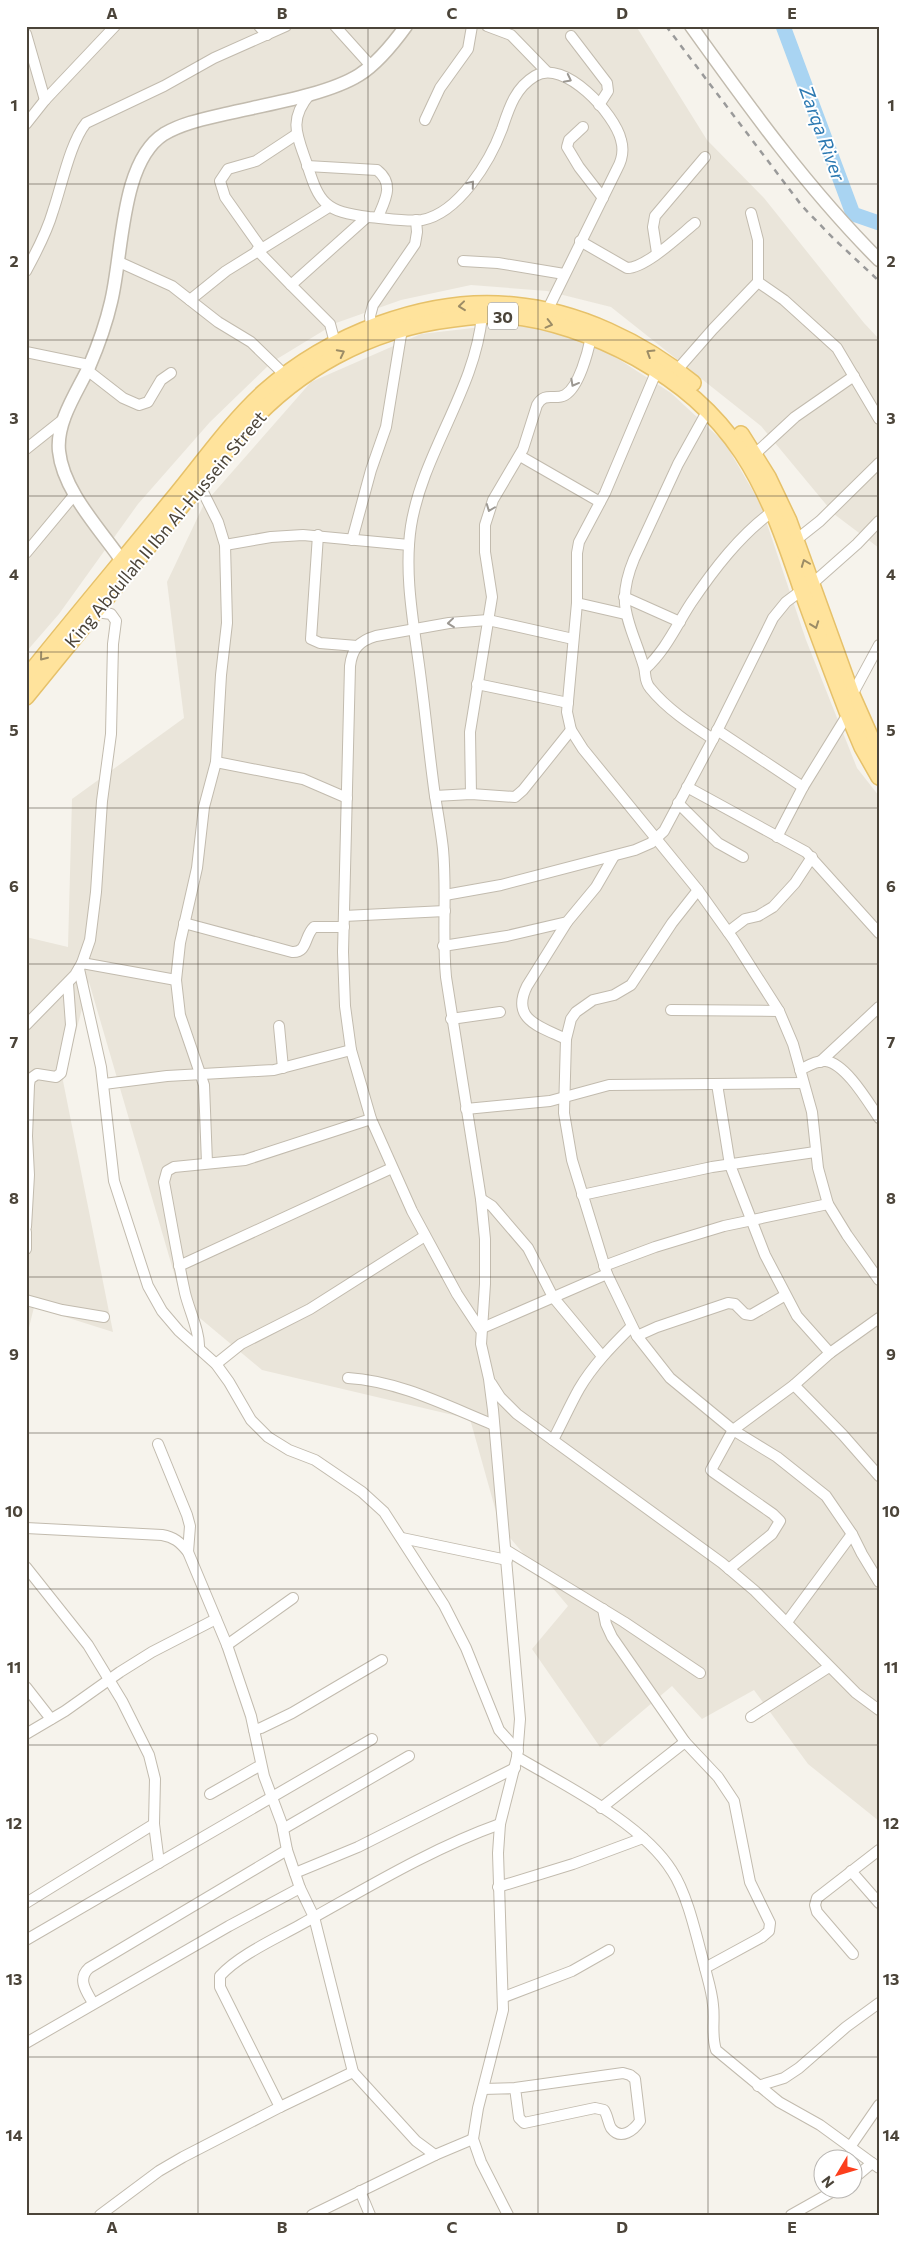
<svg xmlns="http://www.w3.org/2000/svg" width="905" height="2241" font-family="Commissioner,sans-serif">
  <rect width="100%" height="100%" fill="#f6f3ec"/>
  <g fill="#eae5da">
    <path d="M26,26H636L707,140L764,198L864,323L879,339V548L834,514L761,426L611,307L547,291L471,285L401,300L336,323L272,362L210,422L138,504L59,614L26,652Z"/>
    <path d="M516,323L592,342L671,393L725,443L760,503L806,640L857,768L879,796V1821L808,1764L754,1690L702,1719L672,1686L600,1747L532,1649L568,1606L500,1526L470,1419L262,1370L183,1304L89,982L63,1081L113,1332L34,1307L26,1340V937L68,947L72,799L184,718L167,582L204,504L311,382L421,334Z"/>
  </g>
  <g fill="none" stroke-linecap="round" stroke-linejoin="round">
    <path stroke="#a9d4f2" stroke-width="15" d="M783,26L853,214L879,223"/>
    <g stroke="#c2bbae" stroke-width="12">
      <g id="minor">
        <path d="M259,26L267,35"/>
        <path d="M335,26L371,66"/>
        <path d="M487,26L511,35L547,72"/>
        <path d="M26,34L45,100"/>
        <path d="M571,36L607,83L608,91L599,105"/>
        <path d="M310,94C288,120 297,135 307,164C319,203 325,212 369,217C384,218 408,222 422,220C459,213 490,161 502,129C509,108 515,88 535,76C564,58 615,114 621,140C624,150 622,160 617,169L547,311"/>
        <path d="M425,120L440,88L468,49L472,26"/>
        <path d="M26,124L45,100L115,26"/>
        <path d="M583,127L569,140L567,147L579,167L603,198"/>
        <path d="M307,166L377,170C395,184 385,200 378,217"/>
        <path d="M580,241L627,268C646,268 680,235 695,223"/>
        <path d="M261,248L225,197L220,181L228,169L256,161L297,134"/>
        <path d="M257,250L291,285"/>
        <path d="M657,253L653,227L655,216L705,157"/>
        <path d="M463,261L498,263L564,274"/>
        <path d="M119,262L172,286L218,322L251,342L285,375"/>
        <path d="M26,271C37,251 47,232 53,211C62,185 70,143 86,123L164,86L214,58L286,26"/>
        <path d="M758,282L784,300L837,348L879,419"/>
        <path d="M190,300L226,271L329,207"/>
        <path d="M482,316C475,390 423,452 411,526C404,572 413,620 419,665C425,709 429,753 435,796C438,814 441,831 443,849C447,892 442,934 446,977L481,1199L485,1239V1284L481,1344L489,1379L493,1410L520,1719L517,1757L500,1824L498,1853L503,2010L478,2108L473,2139L481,2162L508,2215"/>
        <path d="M371,327L370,316L373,305L415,244L417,232L416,220"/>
        <path d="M335,343L330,324L291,285L367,217"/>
        <path d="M26,352L89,365"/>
        <path d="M87,370L123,398L139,405L148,402L161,380L171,373"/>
        <path d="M657,370L605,493L579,542L577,553V603L567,712L571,730L583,749L698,890L733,939L779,1011L793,1044L812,1112L818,1168L828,1204L847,1235L879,1280"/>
        <path d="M677,370L713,329L758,282V240L751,213"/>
        <path d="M708,410L678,464L634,559C614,607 631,623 644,667C646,674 644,681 650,688C667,709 690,724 713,739"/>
        <path d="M26,449L65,418"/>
        <path d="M755,454L795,417L854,376"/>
        <path d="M520,456L600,502"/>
        <path d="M199,484L218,522L225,545L227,623L221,675L216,762L204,807L197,868L180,943L176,980L180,1015L204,1085L207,1163"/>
        <path d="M318,535L311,639L320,643L357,646"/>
        <path d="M352,540L371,470L386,427L402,329"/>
        <path d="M796,540L820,521L879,463"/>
        <path d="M225,545L271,537L303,535L409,545"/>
        <path d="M26,553L75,494"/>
        <path d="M813,583L857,544L879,521"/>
        <path d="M624,597L680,622"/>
        <path d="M577,603L625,614"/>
        <path d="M573,639L488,620L449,623L376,636C359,641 352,649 350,666L343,952L345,1006L351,1050L371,1119L412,1211L457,1294L480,1329L607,1274"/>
        <path d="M645,669C666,650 676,626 691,603C714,569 740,535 773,511"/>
        <path d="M477,684L568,703"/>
        <path d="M852,695L879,645"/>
        <path d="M717,730L803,787"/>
        <path d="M216,762L303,779L347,798"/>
        <path d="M687,787L806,852L879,933"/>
        <path d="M471,794L470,732L492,597L485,552V525L493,500L523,449L537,405C545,391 554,401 565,395C579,387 588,352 591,337"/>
        <path d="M435,796L471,794L515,797L523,790L571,730"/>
        <path d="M678,803L718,843L743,857"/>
        <path d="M777,837L803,787L848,714"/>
        <path d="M698,890L672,923L631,985L614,995L593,1000L576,1012L571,1019L566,1039L564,1113L572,1160L607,1274L637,1336L670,1378L733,1430L777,1457L826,1496L852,1534L862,1554L879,1582"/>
        <path d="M445,895L501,885L635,850L651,843L664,831L713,739L773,618L786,602L802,590"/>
        <path d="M344,916L445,911"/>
        <path d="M184,923L292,952C308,953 304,936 314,927H344"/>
        <path d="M728,932L745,919L758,916L773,907L795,883L812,857"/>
        <path d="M443,946L507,936L567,922L596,887L614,856"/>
        <path d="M82,963L176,980"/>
        <path d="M79,969L101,1067L114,1181L148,1286L162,1311L179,1331L216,1364L229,1382L251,1420L268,1437L289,1450L315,1460L362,1492L384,1512L444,1605L466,1648L499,1730L518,1751"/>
        <path d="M671,1010L779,1011"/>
        <path d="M451,1019L500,1012"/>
        <path d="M26,1025L75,975L82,963L90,940L96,892L102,801L111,734L113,644L116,621L111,614L96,612"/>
        <path d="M279,1026L283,1068"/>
        <path d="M566,1039C541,1027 510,1020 527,986L567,922"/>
        <path d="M820,1062L879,1007"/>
        <path d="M800,1070C808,1066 817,1060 826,1061C846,1064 868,1102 879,1118"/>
        <path d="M104,1084L167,1076L274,1070L351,1050"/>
        <path d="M717,1084L730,1165L765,1255L797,1316L830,1353"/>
        <path d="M466,1109L550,1101L609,1085L803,1083"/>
        <path d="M582,1195L712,1167L815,1152"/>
        <path d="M481,1199L492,1206L528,1248L553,1297L602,1356"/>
        <path d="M26,1227L29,1175L27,1136L29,1085L30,1079L37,1074L56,1077L61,1073L71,1025L68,984"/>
        <path d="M26,1232V1249"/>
        <path d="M179,1266L392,1168"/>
        <path d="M604,1266L655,1247L724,1226L828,1204"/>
        <path d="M26,1300L62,1310L104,1317"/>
        <path d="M637,1336L657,1327L728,1303L735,1304L745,1314L751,1315L784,1296"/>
        <path d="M199,1348C200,1332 189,1310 185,1293C177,1256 171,1219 164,1182L167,1171L174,1167L245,1160L371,1119"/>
        <path d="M216,1364L241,1344L310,1309L425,1236"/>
        <path d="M348,1378C399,1381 447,1406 494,1425"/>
        <path d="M491,1383L500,1397L517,1414L722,1563L755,1591L856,1693L879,1710"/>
        <path d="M794,1385L843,1435L879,1476"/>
        <path d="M553,1440C562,1423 570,1405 579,1389C593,1365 612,1346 631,1327"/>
        <path d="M158,1444L187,1515L190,1526L188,1552"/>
        <path d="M26,1528L162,1535C174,1537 180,1542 188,1552L227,1645L251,1716L264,1776L282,1824L287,1850L300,1888L314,1917L353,2072L416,2141L435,2155L473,2139"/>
        <path d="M402,1538L507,1560"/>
        <path d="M506,1550L624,1622L700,1673"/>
        <path d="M26,1567L88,1645L122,1701L149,1755L155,1779L154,1824L159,1863"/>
        <path d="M729,1569L772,1534L780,1521L773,1514L713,1472L711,1470L733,1430L794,1385L830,1353L879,1318"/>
        <path d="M603,1609L606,1624L612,1637L685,1742L718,1777L734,1801L750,1882L770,1923L769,1931L762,1937L705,1968"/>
        <path d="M787,1622L852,1534"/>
        <path d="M227,1645L293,1598"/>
        <path d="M26,1687L51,1719"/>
        <path d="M751,1717L829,1667"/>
        <path d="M254,1730L261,1728L292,1713L382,1660"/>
        <path d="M26,1734L65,1711L120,1672L152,1652L216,1619"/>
        <path d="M517,1757C566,1786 642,1823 672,1871C688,1895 697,1939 705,1968C708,1980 712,1992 713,2005C715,2020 711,2035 716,2050L779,2102L820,2125L879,2168"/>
        <path d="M210,1794L261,1765"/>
        <path d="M601,1808L685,1742"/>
        <path d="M283,1829L409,1756"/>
        <path d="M851,1871L879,1903"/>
        <path d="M295,1873L358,1847L515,1768"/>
        <path d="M498,1887L573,1864L643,1838"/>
        <path d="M26,1903L154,1824"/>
        <path d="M26,1940L372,1739"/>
        <path d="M853,1954L817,1912L815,1905L817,1898L879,1850"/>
        <path d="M504,1997L572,1971L609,1950"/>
        <path d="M93,2003C86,1991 77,1979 89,1968L287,1850"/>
        <path d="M26,2043L229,1926L300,1888"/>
        <path d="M758,2086L784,2078L799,2068L846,2027L879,2003"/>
        <path d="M483,2089L515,2088L623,2073L630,2075L635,2079L640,2121C634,2130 621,2141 611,2128C608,2123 608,2116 604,2110L595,2108L524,2123L519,2118L515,2088"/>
        <path d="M280,2107L220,1987V1976C239,1955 275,1939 300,1925C365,1889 430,1849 500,1824"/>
        <path d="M850,2147L879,2105"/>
        <path d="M852,2180L872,2163"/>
        <path d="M360,2191L370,2215"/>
        <path d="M100,2215L159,2171L183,2157L280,2107L353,2072"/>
        <path d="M312,2215L435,2155"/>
        <path d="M791,2215L839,2188"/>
      </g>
    </g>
    <g stroke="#c2bbae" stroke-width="15">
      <g id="tertiary">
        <path d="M691,26C749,107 808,189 879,260"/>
        <path d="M122,561C100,529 63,491 59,451C56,422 77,392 89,367C98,346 106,324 111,302C123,254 120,162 164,134C183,123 204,119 225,114C263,105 327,95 359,75C378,63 393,44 406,26"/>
      </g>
    </g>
    <g stroke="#e6c16a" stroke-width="18">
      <g id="primary">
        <path d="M741,434L768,477L789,521L852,695L879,756"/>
        <path d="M26,678C74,618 123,560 171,501C201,465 229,424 264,392C328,335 427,296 513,305C578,311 643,342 693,383"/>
        <path d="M26,697L240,434C295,370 369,329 453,319C468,317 484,315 500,315C547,318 596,336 636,358C680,383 714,411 742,453C769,494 785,541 801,588C816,630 832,672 848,714L862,747L879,777"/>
      </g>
    </g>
    <use href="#minor" stroke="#fff" stroke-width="10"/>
    <use href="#tertiary" stroke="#fff" stroke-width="12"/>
    <use href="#primary" stroke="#ffe39c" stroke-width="15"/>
    <path stroke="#9a9a9a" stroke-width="2.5" stroke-dasharray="6 6" stroke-linecap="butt" d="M666,26L802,206L833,238L879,281"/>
  </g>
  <defs><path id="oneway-chevron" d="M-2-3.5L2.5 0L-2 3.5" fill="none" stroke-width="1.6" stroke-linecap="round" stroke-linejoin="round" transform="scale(1.25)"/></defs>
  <g stroke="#9c9892">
    <use href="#oneway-chevron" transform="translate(568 79) rotate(27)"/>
    <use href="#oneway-chevron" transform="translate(471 184) rotate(-50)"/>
    <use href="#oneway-chevron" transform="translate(574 383) rotate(119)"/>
    <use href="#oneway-chevron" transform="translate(490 508) rotate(111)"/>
    <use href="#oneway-chevron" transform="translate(451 623) rotate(174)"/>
  </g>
  <g stroke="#9c8c66">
    <use href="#oneway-chevron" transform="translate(462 306) rotate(174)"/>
    <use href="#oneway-chevron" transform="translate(549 324) rotate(14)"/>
    <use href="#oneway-chevron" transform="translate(341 353) rotate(-27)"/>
    <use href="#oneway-chevron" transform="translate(650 353) rotate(-148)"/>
    <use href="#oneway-chevron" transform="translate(805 563) rotate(-111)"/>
    <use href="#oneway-chevron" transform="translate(815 625) rotate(70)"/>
    <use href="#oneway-chevron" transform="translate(43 657) rotate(129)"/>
  </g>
  <path fill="none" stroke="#4b4439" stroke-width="1" stroke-opacity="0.55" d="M198,26V2215M368,26V2215M538,26V2215M708,26V2215M26,184H879M26,340H879M26,496H879M26,652H879M26,808H879M26,964H879M26,1120H879M26,1277H879M26,1433H879M26,1589H879M26,1745H879M26,1901H879M26,2057H879"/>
  <g text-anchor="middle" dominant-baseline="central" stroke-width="4" stroke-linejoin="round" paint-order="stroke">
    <rect fill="#fff" stroke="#817c74" stroke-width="1" x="488" y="302.5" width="30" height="27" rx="4"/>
    <g font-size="16" font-weight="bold" fill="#4b4439">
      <text x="503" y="316">30</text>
    </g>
    <g font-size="18" fill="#4b4439" stroke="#fff">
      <text transform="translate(165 529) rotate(-50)">King Abdullah II Ibn Al-Hussein Street</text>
    </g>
    <g font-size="19" font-style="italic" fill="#2e7ab2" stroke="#fff">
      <text transform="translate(823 133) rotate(70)">Zarqa River</text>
    </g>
  </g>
  <rect width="905" height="2241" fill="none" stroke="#ffffff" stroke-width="55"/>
  <g transform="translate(838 2174) rotate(232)"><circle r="24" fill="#ffffff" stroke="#b7b4b0"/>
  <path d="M0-4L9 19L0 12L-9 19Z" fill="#fc3f1d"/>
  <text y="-8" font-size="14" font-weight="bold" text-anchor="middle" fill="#4b4439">N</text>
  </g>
  <rect x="28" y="28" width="850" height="2186" fill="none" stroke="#4b4439" stroke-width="2"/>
  <g font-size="16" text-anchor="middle" font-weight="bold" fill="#4b4439">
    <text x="112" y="19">A</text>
    <text x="282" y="19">B</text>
    <text x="452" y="19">C</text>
    <text x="622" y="19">D</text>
    <text x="792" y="19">E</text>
    <text x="14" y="111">1</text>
    <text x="891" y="111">1</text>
    <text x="14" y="267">2</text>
    <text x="891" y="267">2</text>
    <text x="14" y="424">3</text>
    <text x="891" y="424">3</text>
    <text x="14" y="580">4</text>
    <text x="891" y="580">4</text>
    <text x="14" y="736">5</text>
    <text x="891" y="736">5</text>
    <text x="14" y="892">6</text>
    <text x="891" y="892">6</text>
    <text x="14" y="1048">7</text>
    <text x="891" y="1048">7</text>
    <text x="14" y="1204">8</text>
    <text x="891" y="1204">8</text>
    <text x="14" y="1360">9</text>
    <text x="891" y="1360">9</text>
    <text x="14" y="1517">10</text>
    <text x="891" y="1517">10</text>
    <text x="14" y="1673">11</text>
    <text x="891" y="1673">11</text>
    <text x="14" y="1829">12</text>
    <text x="891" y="1829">12</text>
    <text x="14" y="1985">13</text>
    <text x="891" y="1985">13</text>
    <text x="14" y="2141">14</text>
    <text x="891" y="2141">14</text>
    <text x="112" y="2233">A</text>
    <text x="282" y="2233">B</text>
    <text x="452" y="2233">C</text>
    <text x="622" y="2233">D</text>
    <text x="792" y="2233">E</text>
  </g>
</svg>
